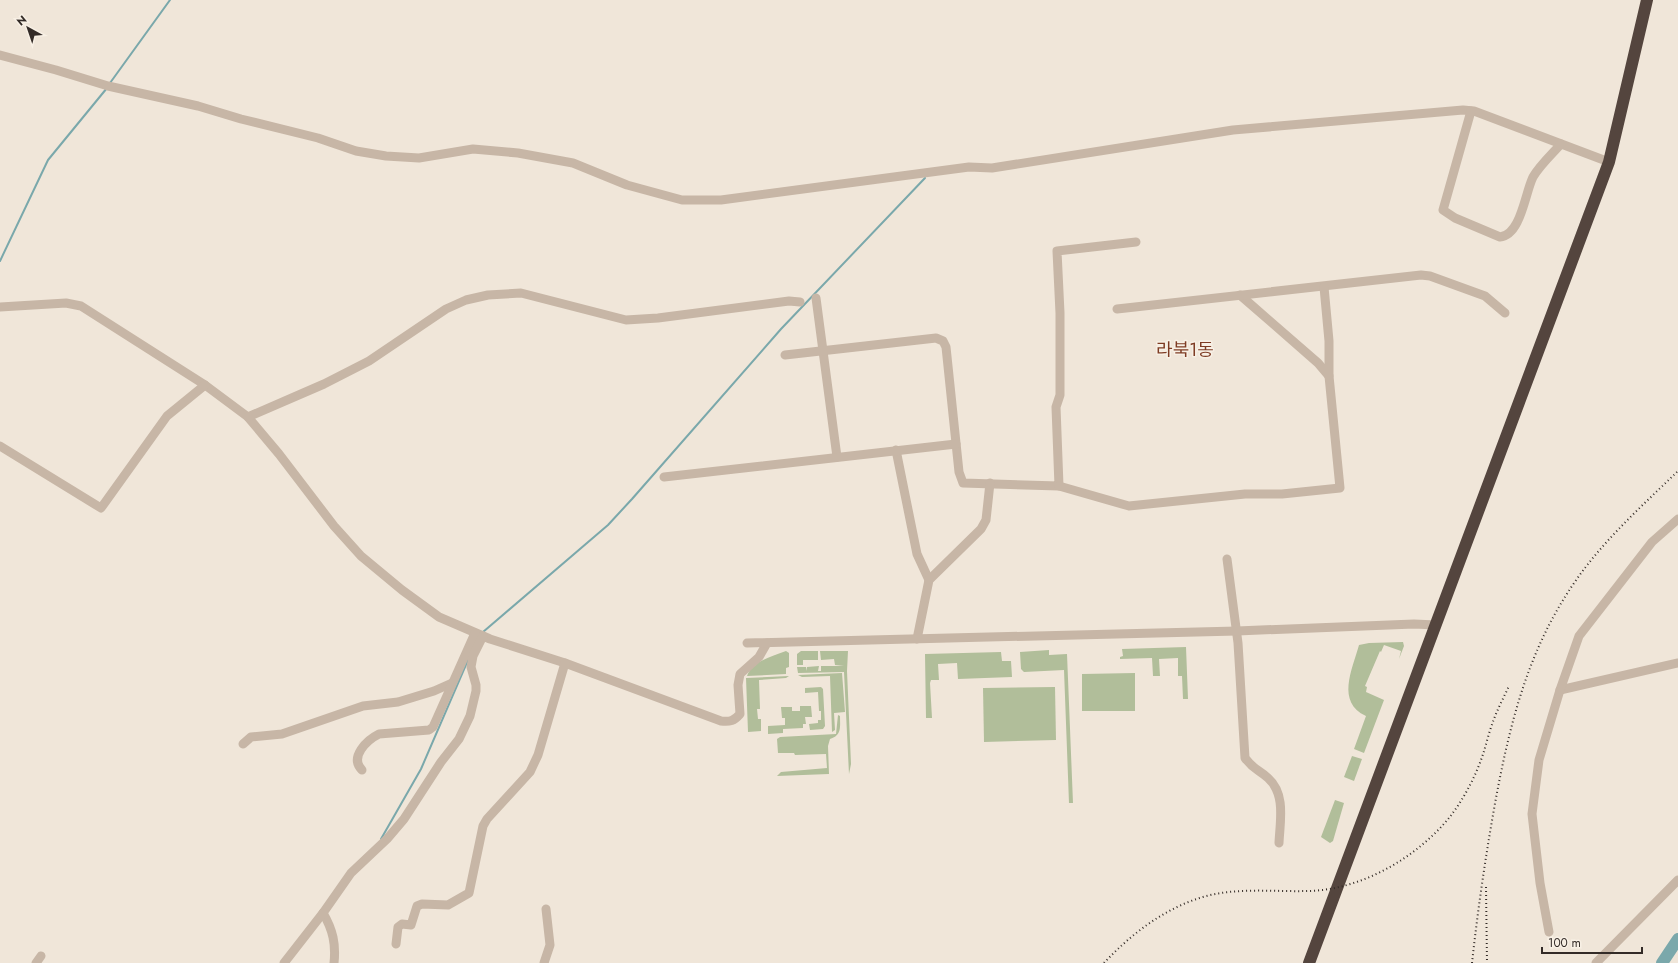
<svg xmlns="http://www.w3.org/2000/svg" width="1678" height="963" font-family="Jost,'Noto Sans KR',sans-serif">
  <rect width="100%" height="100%" fill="#f0e6d9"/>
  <g fill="#b1be9a">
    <path d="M1403,642L1404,646L1399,659L1401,651L1384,645L1381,652L1380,651L1365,686L1367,687L1366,692L1384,700L1364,753L1354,749L1366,716C1336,702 1352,670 1359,645L1369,643Z"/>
    <path d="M1186,647L1188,699H1183L1182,676H1178V658L1159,659L1160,676H1153L1152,658L1120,659V657L1123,656L1122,649Z"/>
    <path d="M1049,650V655L1067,654L1073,803H1069L1064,670L1024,672L1021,669L1020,652Z"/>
    <path d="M786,651L789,653V667L786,668V674L747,676C752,661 773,656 786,651Z"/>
    <path d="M801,651H818V660H803V665H797V654Z"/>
    <path d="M820,651H848L847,671L851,764L849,774L844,672L798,673L797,667H806L807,671V667L819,666L818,671H821V666H844L835,665L834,659L821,660Z"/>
    <path d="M1001,652L1002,661H1011L1012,677L958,679L957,663L938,664L939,680H931L930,683L932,718H926L925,654Z"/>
    <path d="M842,673L845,712L834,713L835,730L832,732L830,676L802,677L798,675Z"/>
    <path d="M1135,673V711H1082V674Z"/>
    <path d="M789,676L786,678L759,680L760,709H757L758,719H761V731L748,732L746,678Z"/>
    <path d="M821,687L823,689L825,726L823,729L810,730L809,724L818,723V720H821V711H819L818,692L805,693V688Z"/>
    <path d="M1055,687L1056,740L984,742L983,688Z"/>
    <path d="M800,706H811L812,717H805L806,724H803V728L783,729V733L768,734V726L785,725V718H782L781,707H792V711H800Z"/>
    <path d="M838,715L840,716C840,727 842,735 830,739L828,746L829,774L777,776L781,772L827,768L826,754L795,755L794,753H778L777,739L780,737L836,734Z"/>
    <path d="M1352,756L1362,759L1354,781L1344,777Z"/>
    <path d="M1335,800L1344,803L1333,841L1330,843L1321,837Z"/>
  </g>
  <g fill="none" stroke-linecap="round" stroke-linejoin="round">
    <g stroke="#7aa8ab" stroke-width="2">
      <path d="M110,83L170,0"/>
      <path d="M0,261L48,160L107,88"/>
      <path d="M483,632L608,525L632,499L781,329L925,178"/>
      <path d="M381,839L421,769L468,660"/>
    </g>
    <path stroke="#7aa8ab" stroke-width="12" d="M1662,963L1678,939"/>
    <g stroke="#c7b6a6" stroke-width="9">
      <path d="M0,55L56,70L108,86L198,106L241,119L318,138L356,151L386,156L419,158L473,149L518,153L573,163L627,185L682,200H721L969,167L992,168L1233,130L1463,110L1474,111L1609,162"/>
      <path d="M1471,111L1443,210L1455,218L1500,237C1521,235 1525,193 1533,177C1540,165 1552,154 1561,144"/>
      <path d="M1240,295L1318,363L1329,376"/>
      <path d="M816,298L837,457"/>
      <path d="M0,307L66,303L81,306L205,385L248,417L279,454L334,526L361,556L402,590L439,617L490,639L565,663L721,721C730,722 734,721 740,714L738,685L740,674L759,657L767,643"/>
      <path d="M1117,309L1421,275L1430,276L1485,296L1505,313"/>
      <path d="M785,355L936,338L943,341L946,347L959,472L963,483L1059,486L1056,407L1060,395V313L1057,251L1136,242"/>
      <path d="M248,417L324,384L369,361L446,309L466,300L488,295L521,293L626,320L658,318L789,301L800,302"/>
      <path d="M0,446L101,508L167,416L205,385"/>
      <path d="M896,450L917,554L929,580"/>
      <path d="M664,477L956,444"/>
      <path d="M1059,486L1129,506L1245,494H1282L1340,488L1329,376V341L1324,287"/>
      <path d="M1227,559L1238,643L1245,758C1254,770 1258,769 1268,778C1286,794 1280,821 1279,843"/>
      <path d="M917,639L929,580L981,529L986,520L990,483"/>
      <path d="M747,643L1237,631L1414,624L1436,625"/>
      <path d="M1560,690L1678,663"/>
      <path d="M243,744L251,737L282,734L363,706L398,702L434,691L452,683"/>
      <path d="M362,770C349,757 367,740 379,734L429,730L433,727L475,633"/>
      <path d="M323,913C333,930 336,944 334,963"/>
      <path d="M1549,932L1540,883L1532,814L1539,760L1560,690L1579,636L1652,542L1678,519"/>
      <path d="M396,944L398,927L402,924L411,925L417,906L422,904L448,905L469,893L483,826L487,819L530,772L538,755L565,663"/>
      <path d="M36,963L41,956"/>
      <path d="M284,963L323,913L351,873L387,839L404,819L441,762L459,739L470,716L476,691V685L471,667L473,656L483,636"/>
      <path d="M544,963L550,945L546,909"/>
      <path d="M1596,963L1678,880"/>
    </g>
    <path stroke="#54453e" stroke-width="12" d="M1309,963L1609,162L1647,0"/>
    <g stroke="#332b27" stroke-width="2" stroke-dasharray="1 3" stroke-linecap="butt">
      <path d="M1486,887L1487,963"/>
      <path d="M1104,963C1131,934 1165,908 1203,897C1237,887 1274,892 1308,891C1361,890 1416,858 1449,818C1464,799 1477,774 1484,751C1487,741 1490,729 1494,719C1498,708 1504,697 1509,686"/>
      <path d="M1472,963C1478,908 1486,853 1496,798C1511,718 1530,644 1579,576C1607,537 1644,504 1678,471"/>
    </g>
  </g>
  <g text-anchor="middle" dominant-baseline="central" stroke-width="3" stroke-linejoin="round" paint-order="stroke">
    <g font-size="18" fill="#7e3c24" stroke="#f8f0e5">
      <text x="1185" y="350">라북1동</text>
    </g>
  </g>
  <g transform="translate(28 28) rotate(320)" stroke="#f8f0e5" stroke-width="3" paint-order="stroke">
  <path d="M0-3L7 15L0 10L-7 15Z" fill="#332b27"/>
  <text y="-6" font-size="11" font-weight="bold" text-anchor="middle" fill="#332b27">N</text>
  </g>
  <path d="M1542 947v6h100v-6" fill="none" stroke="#332b27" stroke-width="2"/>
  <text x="1548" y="947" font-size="12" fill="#332b27" stroke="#f8f0e5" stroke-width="3" paint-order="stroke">100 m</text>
</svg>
